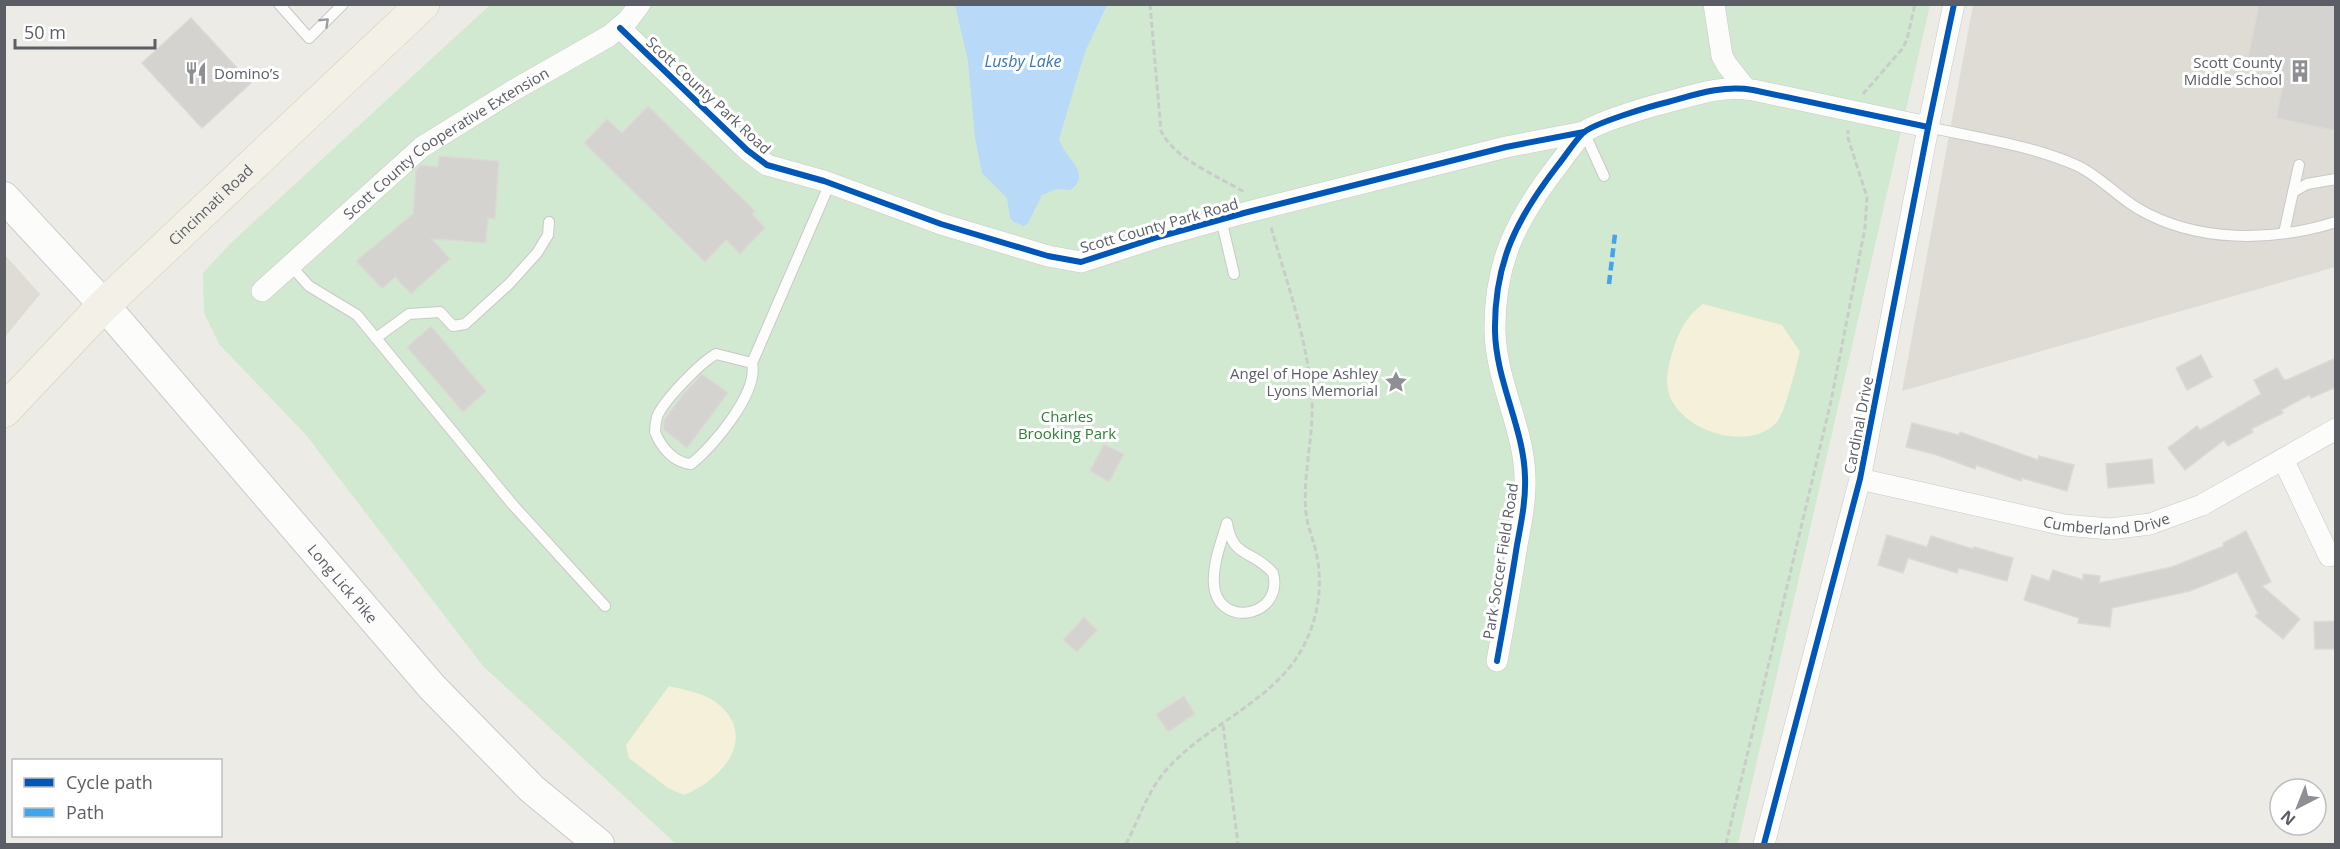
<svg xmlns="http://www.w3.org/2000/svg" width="2340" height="849" font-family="'Open Sans',sans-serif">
  <rect width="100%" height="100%" fill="#ecebe6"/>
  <g fill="#dedcd5">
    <path d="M1973,5H2335V267L1902,391Z"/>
    <path d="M4,254L40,294L5,337H4Z"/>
  </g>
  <path fill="#d2e9d1" d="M490,5H1930L1738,844H676L483,666L306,435L219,344L204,313L203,273L232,242Z"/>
  <g fill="#f5f0da">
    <path d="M1703,304L1782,325L1800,352C1796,366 1785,413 1777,422C1749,453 1681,431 1669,394C1664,378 1670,359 1675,344C1681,327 1689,314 1703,304Z"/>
    <path d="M669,686C685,690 704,693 717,703C760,738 721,780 684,795L668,788L629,758L626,745Z"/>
  </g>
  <path fill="#b8d9f8" d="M955,5H1107L1085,52L1059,139C1064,158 1094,174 1070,190L1057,189L1042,195L1028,223L1024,226L1014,222L1010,218L1007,198L982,173L975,138L968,61Z"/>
  <g fill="#d4d3d0" stroke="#dcdad4" stroke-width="1.5">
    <path d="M2259,4H2336V131L2276,118L2285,75L2246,67Z"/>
    <path d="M191,18L251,83L202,128L142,63Z"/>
    <path d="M648,106L755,211L752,214L765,228L740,254L726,240L705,262L584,143L607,119L622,133Z"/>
    <path d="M439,156L499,161L495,219L488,218L486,243L432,239L450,259L411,294L395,277L382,289L356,261L413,214L416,170L421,165L438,167Z"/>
    <path d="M431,326L486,391L463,412L407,347Z"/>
    <path d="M2201,355L2212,377L2187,390L2176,368Z"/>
    <path d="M2336,358V387L2311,398L2309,395L2281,410L2283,413L2251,429L2253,432L2228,446L2224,440L2185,470L2168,448L2197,426L2200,430L2261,394L2254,380L2277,368L2284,380L2289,379Z"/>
    <path d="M702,374L728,393L687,448L663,429L664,420L684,393Z"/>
    <path d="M1912,423L1959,435L1960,432L2038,460L2039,456L2074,465L2067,491L2022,478L2021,481L1976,465L1975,469L1937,455L1906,447Z"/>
    <path d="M1104,444L1124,454L1109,482L1090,471Z"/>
    <path d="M2152,459L2154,483L2108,488L2106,464Z"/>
    <path d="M2246,531L2271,582L2262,586L2300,619L2283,639L2255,616L2258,613L2237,572L2190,591L2112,608L2110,627L2078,623L2079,618L2024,600L2032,575L2049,581L2053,570L2083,580V574L2100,576L2099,583L2172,567L2224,546L2223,543Z"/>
    <path d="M1887,535L1927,547L1931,536L1973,549L1974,547L2013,558L2007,581L1959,568L1957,573L1908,558L1903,573L1878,565Z"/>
    <path d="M1084,617L1097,630L1077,652L1063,640Z"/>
    <path d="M2336,621V649H2315L2314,622Z"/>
    <path d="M1184,696L1195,714L1168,732L1156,714Z"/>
  </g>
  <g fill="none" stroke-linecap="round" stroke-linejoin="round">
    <g stroke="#c8c9c8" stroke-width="12">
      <g id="lane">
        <path d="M279,4L309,38L343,4"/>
        <path d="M1928,127C1977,138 2031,145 2078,166C2099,176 2117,196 2137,208C2196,243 2272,242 2336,222"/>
        <path d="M1584,132L1604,176"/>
        <path d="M2293,192L2307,184L2336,179"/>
        <path d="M1221,219L1234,274"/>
        <path d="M2284,233L2299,165"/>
        <path d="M291,266L309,286L357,315L513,505L605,606"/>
        <path d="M376,338L409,314L440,312L453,326L465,324L509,284L537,253L548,235L549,222"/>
        <path d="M752,363L716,354C700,363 663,401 657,417C656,421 655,427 655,432C661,447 674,463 691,464C713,447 759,392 752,363L830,183"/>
        <path d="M1227,523C1232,558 1253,550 1273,573C1284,615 1224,628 1215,591C1210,570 1221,543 1227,523Z"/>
      </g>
    </g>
    <g stroke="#c8c9c8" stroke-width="22">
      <g id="street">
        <path d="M1714,4L1722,56L1727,65L1746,89"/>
        <path d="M620,28L747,150L767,165L824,181L941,224L1048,256L1081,262L1158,237L1244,213L1506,147L1584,132"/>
        <path id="s1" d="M262,291L422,147L514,90L609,36L628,20L640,4"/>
        <path d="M2283,459L2329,556"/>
        <path id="s2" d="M1860,479L2064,525L2110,529L2150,524L2202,505L2336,429"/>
        <path d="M1497,661C1504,622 1511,584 1517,545C1521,523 1526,500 1525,477C1524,428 1496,382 1495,331C1494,262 1517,218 1558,165C1566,155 1574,142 1583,133C1594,123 1651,106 1668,102C1697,94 1723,85 1753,90L1928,127"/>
        <path d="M1764,844L1860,479L1929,123L1954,4"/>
      </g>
    </g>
    <g stroke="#cacacb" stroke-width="32">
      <g id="secondary">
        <path id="s3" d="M4,197L104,305L432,687L532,789L599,844"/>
      </g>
    </g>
    <g stroke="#d5ceb2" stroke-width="34">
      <g id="primary">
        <path id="s4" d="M4,411L104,305L423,4"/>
      </g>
    </g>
    <g stroke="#c8cdca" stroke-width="3" stroke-dasharray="6 3" stroke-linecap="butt">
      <path d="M1150,4L1161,131C1174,159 1218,176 1244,192"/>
      <path d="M1863,94L1903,48L1907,39L1915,4"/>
      <path d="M1223,725L1238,844"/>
      <path d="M1126,844C1139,819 1148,790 1167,769C1203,729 1255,709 1289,668C1316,635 1326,589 1315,548C1312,536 1307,525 1306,513C1302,472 1316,431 1311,390C1306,335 1286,280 1271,227"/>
      <path d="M1726,844L1831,401L1865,228L1867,197L1848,138V130"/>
    </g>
    <use href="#lane" stroke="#fcfcfb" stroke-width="10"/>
    <use href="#street" stroke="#fcfcfb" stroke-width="21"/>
    <use href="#secondary" stroke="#fcfcfb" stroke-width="30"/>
    <use href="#primary" stroke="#f3f1e7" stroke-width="33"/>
    <path stroke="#40a5ee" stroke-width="4.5" stroke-dasharray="9 4.5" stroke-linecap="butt" d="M1609,284L1615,234"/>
    <g stroke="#fff" stroke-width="10">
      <g id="cycleway">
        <path d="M620,28L747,150L767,165L824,181L941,224L1048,256L1081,262L1158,237L1244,213L1506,147L1584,132"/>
        <path d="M1497,661C1504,622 1511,584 1517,545C1521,523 1526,500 1525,477C1524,428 1496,382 1495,331C1494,262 1517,218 1558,165C1566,155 1574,142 1583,133C1594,123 1651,106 1668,102C1697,94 1723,85 1753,90L1928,127"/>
        <path d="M1764,844L1860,479L1929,123L1954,4"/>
      </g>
    </g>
    <use href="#cycleway" stroke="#0057b8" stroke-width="6"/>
  </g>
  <defs><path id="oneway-chevron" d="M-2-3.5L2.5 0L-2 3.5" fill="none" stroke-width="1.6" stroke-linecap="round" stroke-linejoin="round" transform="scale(1.5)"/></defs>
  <use stroke="#9b9da1" href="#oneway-chevron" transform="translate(325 22) rotate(-44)"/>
  <defs>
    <g id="building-bare" transform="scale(1.8)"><path d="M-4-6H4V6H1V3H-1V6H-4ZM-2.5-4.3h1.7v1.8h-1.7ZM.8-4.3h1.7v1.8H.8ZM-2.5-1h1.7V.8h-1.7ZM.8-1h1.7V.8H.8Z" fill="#8e8f92" stroke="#fff" stroke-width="2.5" paint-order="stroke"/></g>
    <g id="restaurant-bare" transform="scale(1.8)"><path d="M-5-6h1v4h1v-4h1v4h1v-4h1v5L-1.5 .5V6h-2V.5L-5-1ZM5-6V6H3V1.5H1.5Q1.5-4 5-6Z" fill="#8e8f92" stroke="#fff" stroke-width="2.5" paint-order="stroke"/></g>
    <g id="sight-bare" transform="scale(1.8)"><path d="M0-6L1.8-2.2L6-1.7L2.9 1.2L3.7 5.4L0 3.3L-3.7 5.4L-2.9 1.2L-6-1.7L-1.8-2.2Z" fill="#8e8f92" stroke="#fff" stroke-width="2.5" paint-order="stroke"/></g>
  </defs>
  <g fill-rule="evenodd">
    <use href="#building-bare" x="2300" y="71"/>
    <use href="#restaurant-bare" x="196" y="73"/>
    <use href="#sight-bare" x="1396" y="382"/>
  </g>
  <g text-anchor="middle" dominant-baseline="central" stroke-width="6" stroke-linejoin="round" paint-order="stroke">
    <g font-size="15" fill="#5b5e65" stroke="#fff" text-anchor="end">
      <text x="2282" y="62">Scott County<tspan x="2282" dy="17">Middle School</tspan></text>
      <text x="214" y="73" text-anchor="start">Domino’s</text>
      <text x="1378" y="373">Angel of Hope Ashley<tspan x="1378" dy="17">Lyons Memorial</tspan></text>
    </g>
    <g font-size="15" fill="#5b5e65" stroke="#fff">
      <text transform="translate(709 95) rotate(43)">Scott County Park Road</text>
      <text stroke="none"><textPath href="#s1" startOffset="237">Scott County Cooperative Extension</textPath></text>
      <text stroke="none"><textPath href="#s4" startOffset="292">Cincinnati Road</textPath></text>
      <text transform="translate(1159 225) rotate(-16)">Scott County Park Road</text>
      <text transform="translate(1858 425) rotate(-79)">Cardinal Drive</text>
      <text stroke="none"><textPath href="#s2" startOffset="252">Cumberland Drive</textPath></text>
      <text transform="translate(1500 561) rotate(-81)">Park Soccer Field Road</text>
      <text stroke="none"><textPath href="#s3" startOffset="514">Long Lick Pike</textPath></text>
    </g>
    <g font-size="15" fill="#2e8237" stroke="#fff">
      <text x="1067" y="416">Charles<tspan x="1067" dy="17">Brooking Park</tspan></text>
    </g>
    <g font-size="16" font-style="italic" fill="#3a74c2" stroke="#fff">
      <text x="1023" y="61">Lusby Lake</text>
    </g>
  </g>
  <rect width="2340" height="849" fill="none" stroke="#5b5e65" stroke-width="12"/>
  <rect x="12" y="759" width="210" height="78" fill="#ffffff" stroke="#bdbfc1" stroke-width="1.5"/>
  <rect x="24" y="778" width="30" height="9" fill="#0057b8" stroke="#bdbfc1" stroke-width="1.5"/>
  <text x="66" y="789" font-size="18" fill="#5b5e65">Cycle path</text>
  <rect x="24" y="808" width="30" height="9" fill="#40a5ee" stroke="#bdbfc1" stroke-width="1.5"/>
  <text x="66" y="819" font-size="18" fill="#5b5e65">Path</text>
  <g transform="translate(2298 807) rotate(222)"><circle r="28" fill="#ffffff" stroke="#bdbfc1" stroke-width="1.5"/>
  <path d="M0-4.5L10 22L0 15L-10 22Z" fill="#8e8f92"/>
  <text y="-9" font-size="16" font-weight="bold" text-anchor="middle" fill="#5b5e65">N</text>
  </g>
  <path d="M15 39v9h140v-9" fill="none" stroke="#5b5e65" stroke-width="3"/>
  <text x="24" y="39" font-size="18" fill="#5b5e65" stroke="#ffffff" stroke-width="4.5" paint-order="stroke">50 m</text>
</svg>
